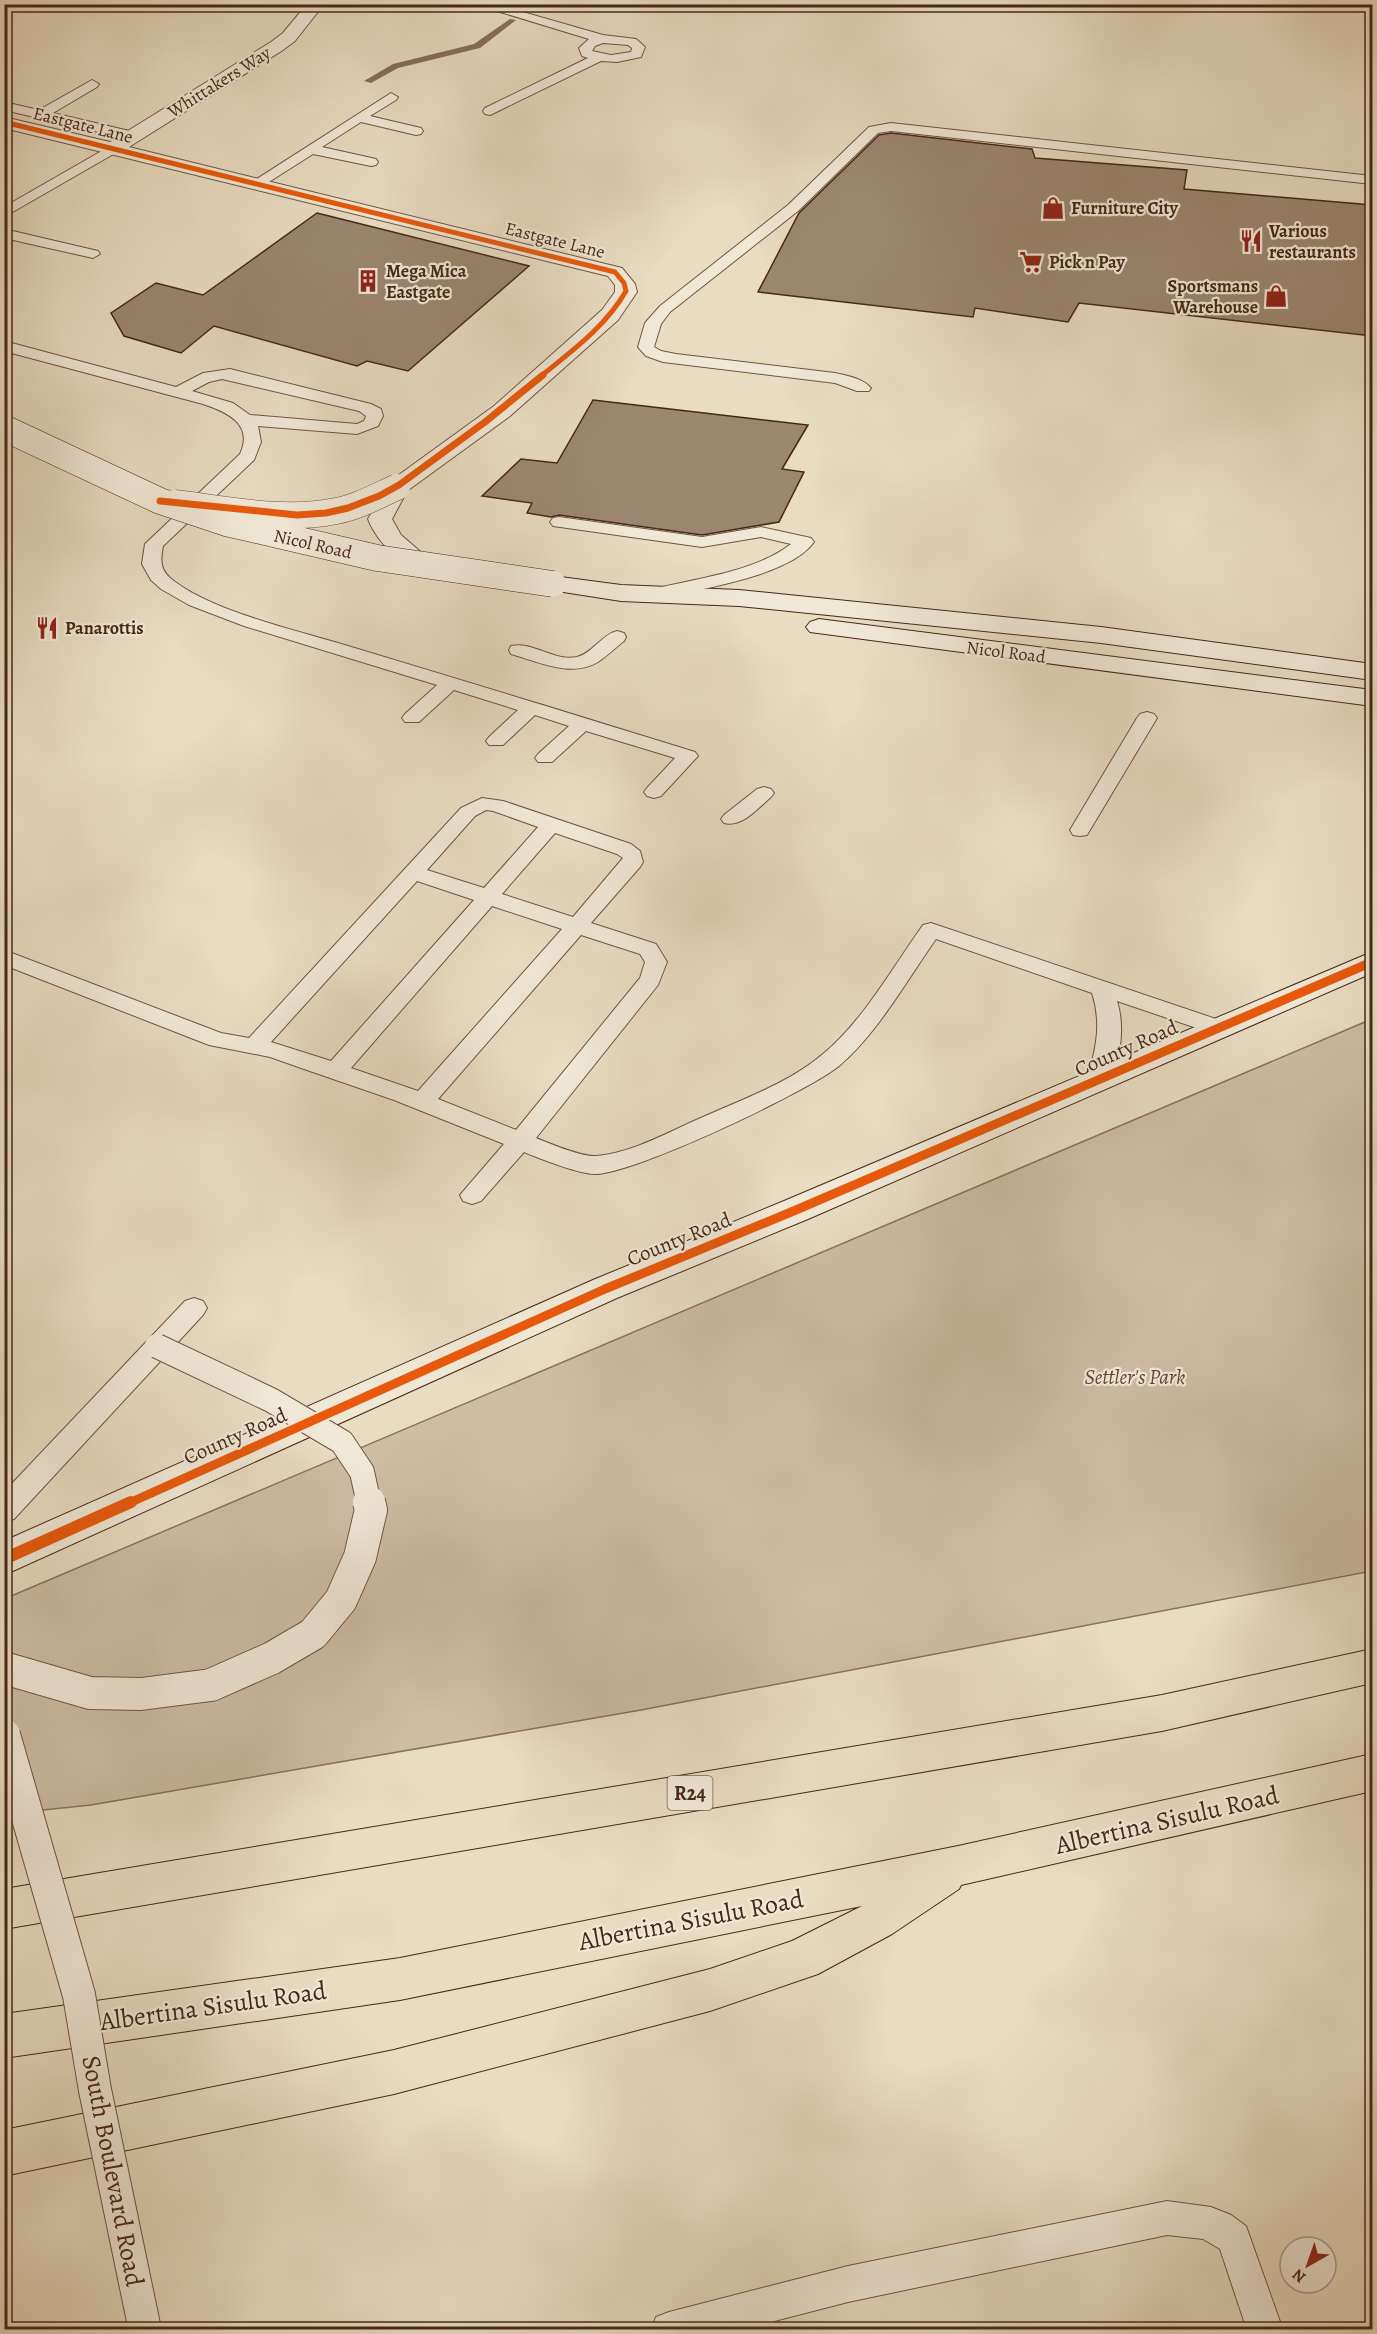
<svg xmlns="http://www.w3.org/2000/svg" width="1377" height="2334" font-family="Alegreya,serif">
  <rect width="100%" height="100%" fill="#e8dcc1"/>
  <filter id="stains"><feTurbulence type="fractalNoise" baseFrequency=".00333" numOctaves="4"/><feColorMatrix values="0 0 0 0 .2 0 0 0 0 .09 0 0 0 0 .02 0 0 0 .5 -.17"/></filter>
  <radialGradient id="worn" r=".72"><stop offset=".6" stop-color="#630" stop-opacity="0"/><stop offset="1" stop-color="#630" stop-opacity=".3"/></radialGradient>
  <path fill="#cdbda4" stroke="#8a725d" stroke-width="1.5" d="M1372,1019V1571L641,1710L91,1805L5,1814L4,1599Z"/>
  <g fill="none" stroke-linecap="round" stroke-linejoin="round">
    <g fill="#876f5a" fill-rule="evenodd">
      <path d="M523,4H530L524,10L521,8Z"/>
      <path d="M510,19L516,20L480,48L398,68L371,83L364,81L393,64L474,44Z"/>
    </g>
  </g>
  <g fill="#9b866f" stroke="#472816" stroke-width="1.5">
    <path d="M891,133L1032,149L1035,158L1187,170L1184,189L1372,205V336L1079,303L1068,322L975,308L973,317L758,292L799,213L879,135Z"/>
    <path d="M317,213L529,266L408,371L367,361L357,366L214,326L181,353L124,336L111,313L156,283L203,295Z"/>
    <path d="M593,400L808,425L782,469L804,472L779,522L702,535L559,515L551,517L527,513L532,503L482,496L521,459L557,463Z"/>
  </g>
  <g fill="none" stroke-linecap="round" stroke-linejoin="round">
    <g stroke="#6f5541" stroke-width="2">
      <g id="lane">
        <path d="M474,4H495L603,35L636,39L645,47L641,57L617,62L601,61L490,115L485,114L483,111L485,108L588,58L582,56L579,48L589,39ZM603,43L628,45L632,48L631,52L611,55L592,51L595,46Z"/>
        <path d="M92,80L99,84L97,87L53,113L138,133L140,136L138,139L133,140L4,110V102L39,110Z"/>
        <path d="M391,93L398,97L396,100L370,116L421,128L423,131L421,134L416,135L361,122L322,147L376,159L378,162L376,165L371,166L313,154L261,187H251L249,184Z"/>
        <path d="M891,123L1372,176V184L891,131L878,133L798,211L670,312L661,324L654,347L661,351L676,354L835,373C848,376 862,378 871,388L869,391H857L835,383L663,362L646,356L638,347L645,323L660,306L788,205L869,127Z"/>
        <path d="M112,145L117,146L119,149L117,152L4,217V207Z"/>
        <path d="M4,229L98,251L100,254L93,258L4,238Z"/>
        <path d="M4,341L176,387L203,373L230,369L371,404L381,409L383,416L378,426L357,434L258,426L261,442L254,460L163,546C160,561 160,571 174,581C214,612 299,631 348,646C465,681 579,716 695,752L698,756L661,796L654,798L647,796L644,792L647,788L675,758L586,731L552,762H538L535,758L538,754L569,726L535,715L503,745H489L486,741L489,737L518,710L454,690L419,722H405L402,718L405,714L437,685L244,626L189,605L161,589L151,580L142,564L145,544L240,454C254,424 227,412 203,404L4,351ZM222,379L359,411L366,416L364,421L357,424L250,415L233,403L192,391L209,382Z"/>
        <path d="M559,517L702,537L761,527L811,538L814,542C790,576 700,589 660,598L654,597L651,593L654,589C698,578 755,572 791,544L761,537L702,547L553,526L550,522L553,518Z"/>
        <path d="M617,631L624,633L626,637L624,641C615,648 607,656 598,662C571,678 539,662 511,654L509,650L511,646C533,641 554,662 577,657C593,653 601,635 617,631Z"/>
        <path d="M1147,712L1154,714L1157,718L1090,830L1087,835L1080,836L1073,835L1070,830L1137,718L1140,714Z"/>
        <path d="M764,787L771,789L774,793L771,797C758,808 742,828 724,823L721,819L724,815L757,789Z"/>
        <path d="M482,798L503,801L631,844L640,851L643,862L640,867L591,923L656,944L667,962L658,985L536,1138C551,1144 581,1157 596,1156C633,1153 670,1131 703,1117C743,1099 789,1083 823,1054C863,1021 893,967 923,925L931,923L1225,1022L1228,1027L1225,1032L1217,1035L1117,1001C1125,1026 1121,1062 1107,1085L1099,1087L1091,1085L1087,1079C1096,1049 1102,1024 1092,993L936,939C907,980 877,1034 839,1066C807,1092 632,1175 594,1174C576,1173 541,1159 524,1152L481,1201L472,1204L463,1201L460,1195L504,1144L394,1100L304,1069L270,1057L209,1045L4,965V950L221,1033L249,1038L461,808ZM486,810L493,811L538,827L484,888L427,870L475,816ZM555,833L617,854L623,858L573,917L502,894ZM417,881L474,900L331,1061L271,1042ZM492,906L562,929L418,1091L351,1068ZM581,935L640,954L645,962L640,978L516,1130L438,1099Z"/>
        <path d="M194,1298L203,1301L207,1308L203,1315L14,1519L4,1522V1492L185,1301Z"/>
        <path d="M1167,2201L1211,2207L1231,2215L1246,2226L1283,2330H1247L1220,2249L1203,2239L1167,2235L848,2302L740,2330H651L656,2317L669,2312L848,2266Z"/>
      </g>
    </g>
    <g stroke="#6f5541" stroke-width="2">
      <path id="street" d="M307,4H324L295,41L283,50L129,147L622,268L635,284L637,292L618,320L510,416L407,491L392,519L401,535L437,566L434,571C409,578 376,541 368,519L389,482L494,406L602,310L615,292V285L608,276L4,128V117L110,142L271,42L283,33Z"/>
    </g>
    <g stroke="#472816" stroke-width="2">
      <g id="secondary">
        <path d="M553,576L621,585L739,590L1101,627L1372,664V680L1101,643L739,606L621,601L544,589L540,584L544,579Z"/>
        <path d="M819,619L1372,690V706L810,632L806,627L810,622Z"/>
        <path d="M1372,952V973L808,1219L617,1298L4,1575V1541L593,1280L784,1201Z"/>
      </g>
    </g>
    <g stroke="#472816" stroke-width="2">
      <g id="highway">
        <path d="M1372,1649V1683L1162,1731L4,1929V1889L1162,1695Z"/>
        <path d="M1372,1754V1791L961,1885L959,1889L892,1934L818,1974L710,2011L394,2094L4,2176V2130L394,2050L710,1969L792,1941L862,1906L400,2000L4,2058V2014L400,1958L958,1846Z"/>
      </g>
    </g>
    <use href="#lane" fill="#f0e8d7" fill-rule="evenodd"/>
    <use href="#street" fill="#f0e8d7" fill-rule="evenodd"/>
    <use href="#secondary" fill="#f0e8d7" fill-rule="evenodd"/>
    <use href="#highway" fill="#e8dcc1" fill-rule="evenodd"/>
    <g stroke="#6f5541" stroke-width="26" stroke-linecap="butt">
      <path id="lane-bridge-far1" d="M157,1346L271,1400L342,1442L362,1472L369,1504"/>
    </g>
    <g stroke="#6f5541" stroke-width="34" stroke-linecap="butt">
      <g id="lane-bridge">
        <path d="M4,1668L90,1693L141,1694L211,1685L272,1658L313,1634L341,1600L360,1557L371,1510L369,1502"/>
        <path d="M4,1735L79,1995L95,2090L145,2330"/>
      </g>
    </g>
    <g stroke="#6f5541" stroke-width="27" stroke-linecap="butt">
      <path id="street-bridge" d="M174,503C227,509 283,522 336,511C358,507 377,496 397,487"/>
    </g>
    <g stroke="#472816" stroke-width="27" stroke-linecap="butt">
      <path id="secondary-bridge" d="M4,428L160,501L226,523L377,558L553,584"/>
    </g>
    <use href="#lane-bridge-far1" stroke="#f0e8d7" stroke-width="24"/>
    <use href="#lane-bridge" stroke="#f0e8d7" stroke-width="32"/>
    <use href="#street-bridge" stroke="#f0e8d7" stroke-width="26"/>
    <use href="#secondary-bridge" stroke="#f0e8d7" stroke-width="26"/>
    <g stroke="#f0e8d7" stroke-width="8">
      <path id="cycleway-far3" d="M4,122L615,272L624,283L626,291C606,326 572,351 541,376"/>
    </g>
    <g stroke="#f0e8d7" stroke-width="10">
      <path id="cycleway-far2" d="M160,501L297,515L326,513L348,508L379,496L399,485L485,422L543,375"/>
    </g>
    <g stroke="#f0e8d7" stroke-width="13">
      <path id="cycleway-far1" d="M127,1504L605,1289L796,1210L1372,962"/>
    </g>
    <g stroke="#f0e8d7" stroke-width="16">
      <path id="cycleway" d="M4,1559L131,1502"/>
    </g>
    <use href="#cycleway-far3" stroke="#e8590c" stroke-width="5"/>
    <use href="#cycleway-far2" stroke="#e8590c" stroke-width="7"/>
    <use href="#cycleway-far1" stroke="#e8590c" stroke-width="9"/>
    <use href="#cycleway" stroke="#e8590c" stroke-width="12"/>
  </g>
  <defs>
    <g id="shop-bare" transform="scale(1.8)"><path d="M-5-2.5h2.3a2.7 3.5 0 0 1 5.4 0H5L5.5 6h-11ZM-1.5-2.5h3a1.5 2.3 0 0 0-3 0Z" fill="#8f2418" stroke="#f0e8d7" stroke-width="2.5" paint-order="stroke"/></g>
    <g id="restaurant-bare" transform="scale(1.8)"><path d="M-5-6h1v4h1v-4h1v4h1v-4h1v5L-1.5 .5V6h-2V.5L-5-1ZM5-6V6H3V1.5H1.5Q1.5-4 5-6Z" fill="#8f2418" stroke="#f0e8d7" stroke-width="2.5" paint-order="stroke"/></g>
    <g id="supermarket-bare" transform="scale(1.8)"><path d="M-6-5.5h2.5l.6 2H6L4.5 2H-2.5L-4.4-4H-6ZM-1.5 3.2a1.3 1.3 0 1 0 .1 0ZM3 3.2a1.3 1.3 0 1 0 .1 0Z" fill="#8f2418" stroke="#f0e8d7" stroke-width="2.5" paint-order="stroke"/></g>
    <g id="building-bare" transform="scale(1.8)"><path d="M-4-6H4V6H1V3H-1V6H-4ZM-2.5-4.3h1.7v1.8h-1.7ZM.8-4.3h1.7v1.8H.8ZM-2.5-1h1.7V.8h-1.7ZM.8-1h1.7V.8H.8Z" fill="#8f2418" stroke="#f0e8d7" stroke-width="2.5" paint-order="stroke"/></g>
  </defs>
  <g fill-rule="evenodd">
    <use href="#shop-bare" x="1053" y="208"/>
    <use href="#restaurant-bare" x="1251" y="241"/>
    <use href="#supermarket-bare" x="1031" y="262"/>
    <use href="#building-bare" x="368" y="281"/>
    <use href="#shop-bare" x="1276" y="296"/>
    <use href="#restaurant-bare" x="47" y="628"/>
  </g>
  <g text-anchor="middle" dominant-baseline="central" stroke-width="4.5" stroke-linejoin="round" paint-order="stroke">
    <g font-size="18" fill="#472816" stroke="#f0e8d7">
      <text transform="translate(219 82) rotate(-32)">Whittakers Way</text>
      <text transform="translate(83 125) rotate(14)">Eastgate Lane</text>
      <text transform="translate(555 240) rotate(14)">Eastgate Lane</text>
      <text transform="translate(313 544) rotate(13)">Nicol Road</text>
      <text transform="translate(1006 652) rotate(7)">Nicol Road</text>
    </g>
    <g font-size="18" font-weight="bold" fill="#472816" stroke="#f0e8d7" text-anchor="start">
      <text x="1071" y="208">Furniture City</text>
      <text x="1269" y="231">Various<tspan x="1269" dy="21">restaurants</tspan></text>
      <text x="1049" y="262">Pick n Pay</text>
      <text x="386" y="271">Mega Mica<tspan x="386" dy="21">Eastgate</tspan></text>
      <text x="1258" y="286" text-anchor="end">Sportsmans<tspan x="1258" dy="21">Warehouse</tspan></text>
      <text x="65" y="628">Panarottis</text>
    </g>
    <rect fill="#f0e8d7" stroke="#7a6250" stroke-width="1.5" x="667.5" y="1776" width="45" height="34" rx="4.5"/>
    <g font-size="20" font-weight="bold" fill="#472816">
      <text x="690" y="1793">R24</text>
    </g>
    <g font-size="21" fill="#472816" stroke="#f0e8d7">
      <text transform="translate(1126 1048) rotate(-24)">County Road</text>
      <text transform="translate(679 1239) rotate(-22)">County Road</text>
      <text transform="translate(235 1436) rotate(-24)">County Road</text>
    </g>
    <g font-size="21" font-style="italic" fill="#624632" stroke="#f0e8d7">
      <text x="1135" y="1377">Settler's Park</text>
    </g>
    <g font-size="26" fill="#472816" stroke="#f0e8d7">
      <text transform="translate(1167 1820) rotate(-13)">Albertina Sisulu Road</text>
      <text transform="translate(691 1920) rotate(-11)">Albertina Sisulu Road</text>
      <text transform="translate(213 2006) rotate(-8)">Albertina Sisulu Road</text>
      <text transform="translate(113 2171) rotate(79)">South Boulevard Road</text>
    </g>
  </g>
  <rect width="1377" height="2334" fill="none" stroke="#e8dcc1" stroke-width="24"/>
  <rect x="6" y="6" width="1365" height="2322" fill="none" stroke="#472816" stroke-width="3"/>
  <rect x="12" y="12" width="1353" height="2310" fill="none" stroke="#472816" stroke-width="1.5"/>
  <g transform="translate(1308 2265) rotate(220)"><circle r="28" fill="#f0e8d7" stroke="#ac9b8a" stroke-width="1.5"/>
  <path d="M0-4.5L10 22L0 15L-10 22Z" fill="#8f2418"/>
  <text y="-9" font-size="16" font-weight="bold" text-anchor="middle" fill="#472816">N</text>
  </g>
  <rect width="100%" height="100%" filter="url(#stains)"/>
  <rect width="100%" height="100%" fill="url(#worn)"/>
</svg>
